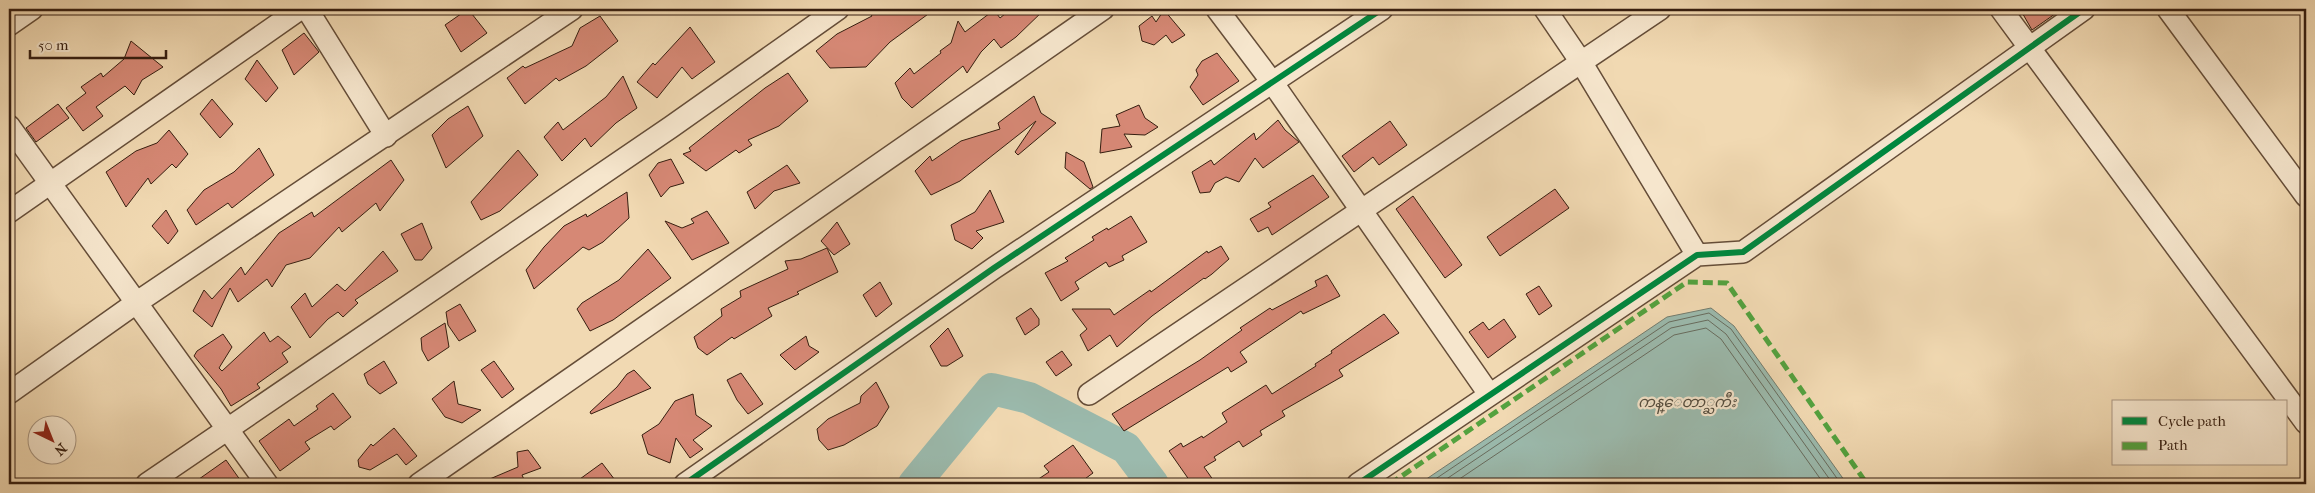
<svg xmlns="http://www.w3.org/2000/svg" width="2315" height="493" font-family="'IM FELL French Canon','Noto Sans Myanmar',serif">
  <rect width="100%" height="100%" fill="#f1d9b2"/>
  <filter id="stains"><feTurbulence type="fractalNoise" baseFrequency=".004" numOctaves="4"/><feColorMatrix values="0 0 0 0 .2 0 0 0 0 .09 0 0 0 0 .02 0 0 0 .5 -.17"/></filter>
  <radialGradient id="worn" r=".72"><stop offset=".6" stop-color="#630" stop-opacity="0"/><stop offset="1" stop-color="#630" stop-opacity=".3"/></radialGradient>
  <path fill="#9bbaad" stroke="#737c6e" d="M1711,308L1734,326L1847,484H1419L1667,317Z"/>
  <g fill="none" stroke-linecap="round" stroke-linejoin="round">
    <g stroke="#686c5e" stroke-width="1">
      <path d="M1428,484L1669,322L1709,313L1731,329L1841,484"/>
      <path d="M1439,484L1671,328L1708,320L1726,334L1833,484"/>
      <path d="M1452,484L1674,335L1706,328L1721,339L1824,484"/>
    </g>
    <path stroke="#9bbaad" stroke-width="32" d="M914,484L992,389L1029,398L1126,448L1153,484"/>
  </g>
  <g fill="#d68875" stroke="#361e10">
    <path d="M468,9L487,33L461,52L445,25Z"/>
    <path d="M878,9H935L890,42L866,67L830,68L816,51L837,34L872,16L870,13Z"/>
    <path d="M1011,9H1045L1016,37L1001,48L994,39L981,52L967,73L963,66L912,108L902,98L895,83L910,68L914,74L941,53L940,51L951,43L958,21L965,32L994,10L1000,18Z"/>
    <path d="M2020,9H2062L2032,30Z"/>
    <path d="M1164,10L1185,35L1172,43L1166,35L1154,45L1142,41L1139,26L1152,16L1156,22Z"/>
    <path d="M600,16L618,41L586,66L559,81L556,78L525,104L507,78L523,66L525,68L572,46L580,28Z"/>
    <path d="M690,27L715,62L692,79L682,67L657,98L637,82L653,63L655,65Z"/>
    <path d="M304,33L319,52L294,75L282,50Z"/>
    <path d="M131,41L163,67L142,80L134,95L125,86L96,107L103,116L83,131L66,108L86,93L81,87L101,73L103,77L124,59Z"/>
    <path d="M1217,53L1239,81L1203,105L1190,87L1198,75L1196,70L1202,61Z"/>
    <path d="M257,60L278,88L266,102L245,79Z"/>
    <path d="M788,73L808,101L779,126L748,140L752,145L739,153L736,150L706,171L683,154L691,151L689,148L765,88Z"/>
    <path d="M623,76L637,108L616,123L591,147L585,138L562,161L544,137L558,122L563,130L606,97Z"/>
    <path d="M1034,96L1041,113L1056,123L1018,155L1015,152L1036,121L960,181L931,195L915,171L930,156L932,161L961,141L1000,129L998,123Z"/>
    <path d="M212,99L233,124L220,138L200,114Z"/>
    <path d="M58,104L69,118L36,142L26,128Z"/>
    <path d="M1139,105L1145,118L1158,127L1145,135L1124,134L1132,147L1100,153L1102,129L1120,126L1116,115Z"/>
    <path d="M468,106L483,136L446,168L432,135L448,119Z"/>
    <path d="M1278,120L1285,130L1299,142L1263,168L1255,158L1239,182L1226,177L1215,183L1210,192L1200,193L1192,172L1211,160L1214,165L1254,133L1256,140Z"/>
    <path d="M1390,121L1407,145L1379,165L1373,157L1354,172L1342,156Z"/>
    <path d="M169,130L188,154L176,168L172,164L151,184L148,178L126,207L106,172L136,151L157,143Z"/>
    <path d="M259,148L274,175L232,208L228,203L196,225L187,210L204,190L234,172Z"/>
    <path d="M518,150L538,175L500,211L481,220L471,202Z"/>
    <path d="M1066,152L1084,162L1093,187L1090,189L1065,168Z"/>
    <path d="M671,159L684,183L670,187L661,197L649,175L658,163Z"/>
    <path d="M391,160L404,180L380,211L376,203L342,232L339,227L310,258L286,265L272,287L267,279L238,302L230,288L212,327L193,311L204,290L212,299L241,267L245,275L279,233L312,212L314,217Z"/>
    <path d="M787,165L800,183L774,191L755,209L747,192Z"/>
    <path d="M1313,175L1329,197L1272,235L1268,227L1258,232L1250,219L1271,207L1268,203Z"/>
    <path d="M1555,189L1569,208L1500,256L1487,237Z"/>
    <path d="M990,190L1004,222L976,231L983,238L972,249L955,240L951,225L975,212Z"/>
    <path d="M627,192L629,218L603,242L589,250L583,247L534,289L526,270L544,247L564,226L586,214L587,217Z"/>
    <path d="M1413,196L1462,265L1445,278L1396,209Z"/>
    <path d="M166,210L178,231L168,244L152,226Z"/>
    <path d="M707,211L729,243L692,260L665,221L682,228L694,223L691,219Z"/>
    <path d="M1131,216L1147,242L1122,256L1124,260L1109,267L1106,262L1075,282L1079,289L1061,301L1045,273L1068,261L1065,258L1094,240L1092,237L1107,228L1108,230Z"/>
    <path d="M837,222L850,244L834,255L821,241Z"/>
    <path d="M422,223L432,248L422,260H415L401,234Z"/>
    <path d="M1221,246L1229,259L1212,274L1205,279L1204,278L1152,316L1117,347L1110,335L1088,351L1080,335L1087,329L1072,309H1110L1114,315L1150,290L1151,292L1207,251L1208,253Z"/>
    <path d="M827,248L838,272L797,292L799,294L768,308L772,316L734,339L732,337L707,355L698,348L694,337L722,316L721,309L741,297L740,291L788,269L785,261L801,259Z"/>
    <path d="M648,249L671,278L613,320L590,331L577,309L582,303L619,280Z"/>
    <path d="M383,251L398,271L355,300L358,303L343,317L338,312L328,319L310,338L291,307L305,293L312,307L337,284L345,291Z"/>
    <path d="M1327,275L1340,296L1303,314L1301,311L1240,352L1247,362L1231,372L1228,367L1124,431L1112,414L1200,360L1242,330L1240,328L1270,308L1272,310L1317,286L1315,281Z"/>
    <path d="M880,282L892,304L876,317L863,295Z"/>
    <path d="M1539,286L1552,306L1539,315L1526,294Z"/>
    <path d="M460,304L476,331L459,341L448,325L446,312Z"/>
    <path d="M1031,308L1039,319V325L1025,335L1016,318Z"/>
    <path d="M1384,314L1399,333L1339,370L1343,376L1282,411L1285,416L1260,431L1262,435L1243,447L1239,441L1214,457L1216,460L1204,467L1216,484H1192L1169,451L1181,443L1183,447L1202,436L1203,438L1227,422L1222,413L1266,385L1272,394L1316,366L1315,364L1332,353L1331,351Z"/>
    <path d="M1504,319L1516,337L1488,358L1469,332L1483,322L1489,330Z"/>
    <path d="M445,323L449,347L428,361L422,350L421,338Z"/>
    <path d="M948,328L963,356L947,366H941L930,346Z"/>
    <path d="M264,332L270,342L278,336L291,347L282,353L288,362L257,384L260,388L231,406L221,389L194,356L197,351L223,334L232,347L219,368L222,371Z"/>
    <path d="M806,336L809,346L819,352L795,370L780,355Z"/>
    <path d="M1062,351L1072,365L1056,376L1046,362Z"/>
    <path d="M384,361L397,383L380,394L368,384L364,374Z"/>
    <path d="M494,361L514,389L502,398L481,370Z"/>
    <path d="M634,370L651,388L591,414L590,412L617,387L627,374Z"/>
    <path d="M741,373L763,404L748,414L737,400L727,380Z"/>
    <path d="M454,381L458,404L481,410L462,423L445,417L432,399Z"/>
    <path d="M876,382L889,407L877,426L844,445L828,450L819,440L817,429L828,419L860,403L861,396Z"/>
    <path d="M333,393L351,417L334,430L331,426L305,442L310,449L280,471L259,441L289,419L294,426L318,409L316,406Z"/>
    <path d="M693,394L696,415L712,426L693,440L703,449L690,458L676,438L670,463L648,454L642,435L659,424L675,401Z"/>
    <path d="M394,428L417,456L406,465L397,454L370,470L359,467L358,460L371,444L373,446Z"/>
    <path d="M1073,445L1093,473L1078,484H1031L1049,472L1044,466Z"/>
    <path d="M528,450L541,468L522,475L526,484H478L518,467L517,452Z"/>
    <path d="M226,460L243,484H192Z"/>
    <path d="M602,463L618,484H573Z"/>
  </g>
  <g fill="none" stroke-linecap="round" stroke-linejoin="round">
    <g stroke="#654d38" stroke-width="24">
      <g id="minor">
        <path d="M307,9L386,136"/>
        <path d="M1217,9L1272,82L1489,394"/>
        <path d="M1545,9L1581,62L1697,255"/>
        <path d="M2001,9L2306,423"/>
        <path d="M2168,9L2306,196"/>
        <path d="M9,25L32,9"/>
        <path d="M9,126L267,484"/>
        <path d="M9,212L300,9"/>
        <path d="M9,393L136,303L572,9"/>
        <path d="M1089,394L1660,9"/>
        <path d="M147,484L671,127L838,9"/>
        <path d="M419,484L1103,9"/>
        <path d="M685,484L994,268L1382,9"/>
        <path d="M1358,484L1697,255L1743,252L2084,9"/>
      </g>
    </g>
    <use href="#minor" stroke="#f6e6cd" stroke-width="21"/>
    <path stroke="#53a23f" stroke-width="5" stroke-dasharray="10 5" stroke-linecap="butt" d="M1390,484L1687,282L1727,283L1867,484"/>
    <g stroke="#f6e6cd" stroke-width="9">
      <g id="cycleway">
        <path d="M685,484L994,268L1382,9"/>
        <path d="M1358,484L1697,255L1743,252L2084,9"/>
      </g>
    </g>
    <use href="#cycleway" stroke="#00873e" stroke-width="6"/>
  </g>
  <g text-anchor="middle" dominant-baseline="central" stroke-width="4.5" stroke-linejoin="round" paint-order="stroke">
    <g font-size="15" font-style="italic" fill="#544d3f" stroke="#f6e6cd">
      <text x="1687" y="402">ကန္ေတာ္ႀကီး</text>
    </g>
  </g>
  <rect width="2315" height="493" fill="none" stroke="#f1d9b2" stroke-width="30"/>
  <rect x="10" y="10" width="2295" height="473" fill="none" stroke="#361e10" stroke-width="2.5"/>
  <rect x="15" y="15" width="2285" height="463" fill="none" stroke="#361e10"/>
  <rect x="2112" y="400" width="175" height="65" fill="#f6e6cd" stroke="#a99681"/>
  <rect x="2122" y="417" width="25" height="8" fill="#00873e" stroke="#a99681"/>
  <text x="2158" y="426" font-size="15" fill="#361e10">Cycle path</text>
  <rect x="2122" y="442" width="25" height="8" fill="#53a23f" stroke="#a99681"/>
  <text x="2158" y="450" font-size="15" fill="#361e10">Path</text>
  <g transform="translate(52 440) rotate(137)"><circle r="24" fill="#f6e6cd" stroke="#a99681"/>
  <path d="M0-4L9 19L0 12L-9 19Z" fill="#8f2418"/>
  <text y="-8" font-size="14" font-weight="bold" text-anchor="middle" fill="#361e10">N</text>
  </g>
  <path d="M30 50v8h136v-8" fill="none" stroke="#361e10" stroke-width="2.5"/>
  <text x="38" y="50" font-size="15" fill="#361e10" stroke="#f6e6cd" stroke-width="4" paint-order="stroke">50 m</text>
  <rect width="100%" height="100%" filter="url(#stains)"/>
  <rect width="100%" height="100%" fill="url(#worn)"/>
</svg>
